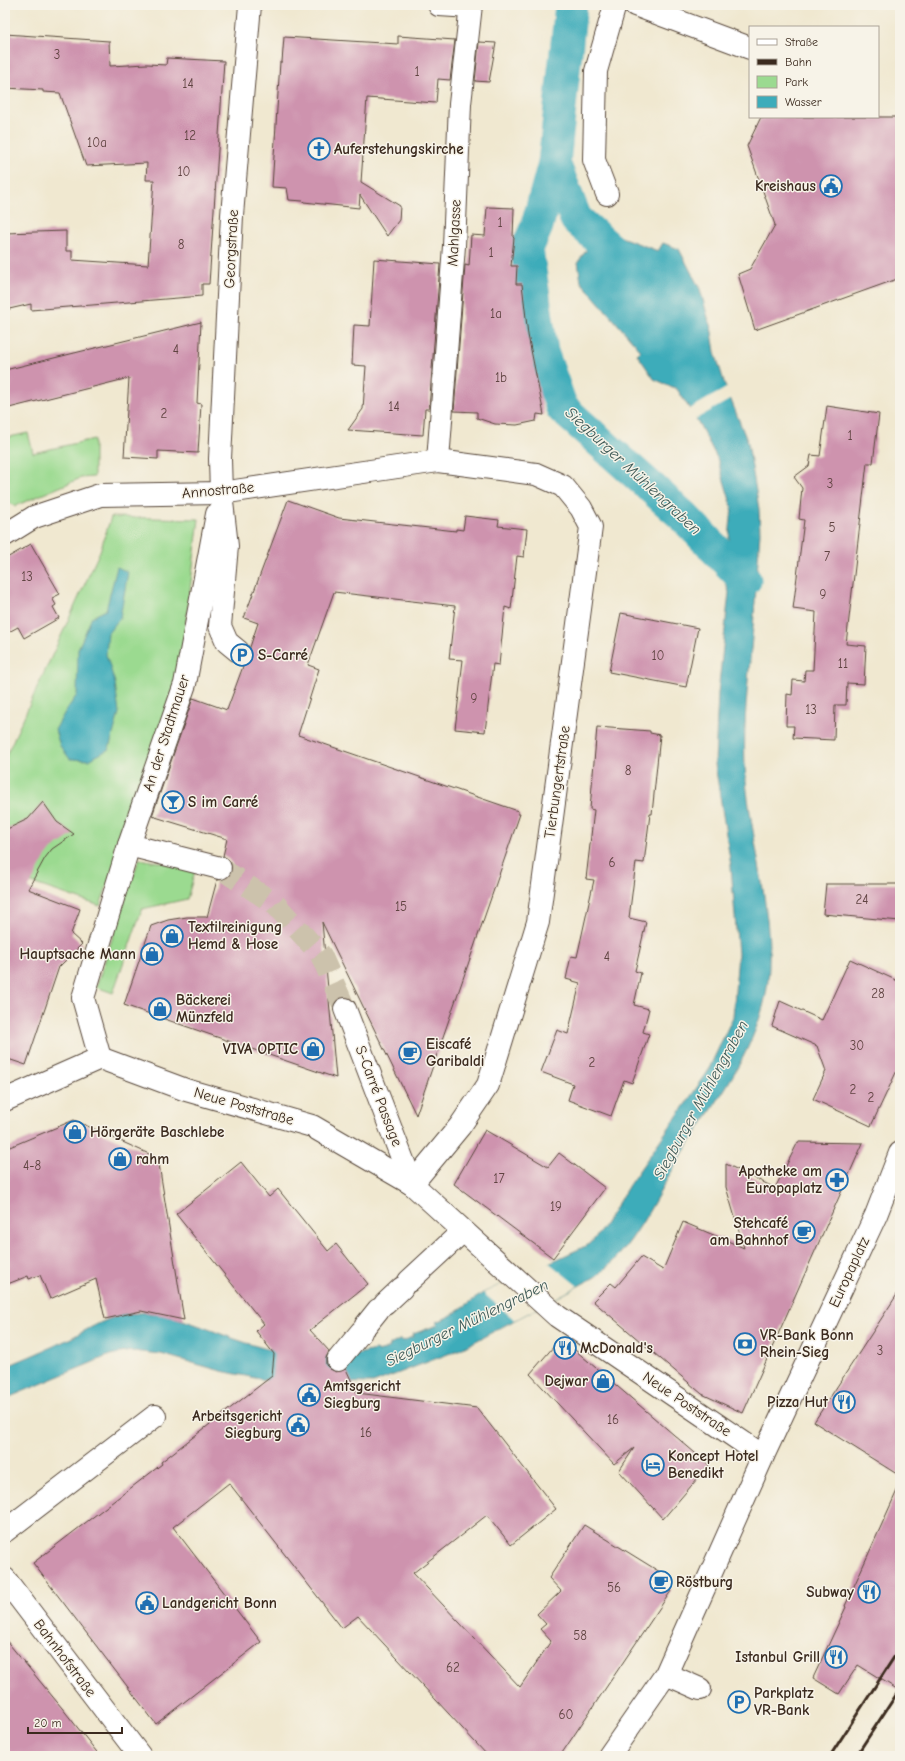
<svg xmlns="http://www.w3.org/2000/svg" width="905" height="1761" font-family="'Comic Neue',sans-serif">
  <rect width="100%" height="100%" fill="#f7f3e8"/>
  <filter id="ink" filterUnits="userSpaceOnUse"><feTurbulence type="fractalNoise" baseFrequency=".025" numOctaves="2"/><feDisplacementMap in="SourceGraphic" scale="8" xChannelSelector="R" yChannelSelector="G"/><feConvolveMatrix kernelMatrix="1 2 1 2 8 2 1 2 1" color-interpolation-filters="sRGB"/></filter>
  <filter id="wash" filterUnits="userSpaceOnUse"><feTurbulence type="fractalNoise" baseFrequency=".012" numOctaves="4" result="noise"/><feDisplacementMap in="SourceGraphic" scale="16" xChannelSelector="R" yChannelSelector="G"/><feGaussianBlur stdDeviation="0.9" result="paint"/><feColorMatrix in="noise" values="0 0 0 0 0 0 0 0 0 0 0 0 0 0 0 0 0 1.4 0 .05"/><feComposite in="paint" operator="in"/></filter>
  <g filter="url(#wash)">
    <rect width="100%" height="100%" fill="#f0e8d0"/>
    <g fill="#9bda90" stroke="#6b8257">
      <path d="M28,433L33,453L94,439V477L81,478L15,506L7,501L5,492V438Z"/>
      <path d="M111,517L199,519L178,685L100,906L26,881L5,842V758L100,551Z"/>
      <path d="M139,859L196,868L187,899L142,909L113,993L96,987Z"/>
    </g>
    <g fill="#3dacba" stroke="#3c6b6c">
      <path d="M590,218L621,237L658,251L663,243L679,249L700,289L712,332L715,352L725,385L748,443L759,509L760,533C757,571 755,610 751,649C747,693 742,736 746,781C752,848 782,942 763,1007C747,1065 709,1111 678,1161C653,1201 634,1249 595,1277L461,1349L373,1383L270,1381L221,1371L161,1354L131,1351L110,1355L5,1399V1367C26,1358 48,1349 69,1339C95,1326 108,1315 139,1313C162,1311 195,1324 216,1332C270,1353 317,1365 375,1350L379,1352L390,1347V1345L401,1339L403,1341L414,1336L413,1334L438,1325L437,1322L452,1315L483,1293L590,1244L603,1228L629,1185L707,1073L733,1017L738,954L731,866L715,764L718,693L729,592L725,581L732,507L717,458L698,422L677,389L654,379L637,354L641,351L581,282L578,262L592,242L577,231Z"/>
      <path d="M117,567L128,572L120,618L108,633L106,654L115,683L119,713L109,749L89,760L70,759L60,746L55,730L65,712L77,695L78,649L92,617L106,610Z"/>
    </g>
    <g fill="#f0e8d0">
      <path d="M728,387L733,398L694,420L688,410Z"/>
      <path d="M548,1262L578,1286L515,1320L483,1293Z"/>
    </g>
    <g fill="none" stroke-linecap="round" stroke-linejoin="round">
      <g stroke="#3dacba" stroke-width="33">
        <path d="M571,5L554,163L576,219L616,254"/>
        <path d="M554,163L537,226L527,249L542,352L562,408L682,515L745,580"/>
      </g>
    </g>
    <g id="blocks">
      <g fill="#ce93ae">
        <path d="M5,34L109,41L110,66L147,64L166,65L167,58L224,61L209,284H202V296L31,310V304L5,310V233L66,231V251H72V260L148,265L154,180H146L147,163L86,166L60,93L43,92V90L5,88Z"/>
        <path d="M398,36L455,40L450,80L438,79L436,103L367,98L361,182L400,206L399,220L387,236L360,195L359,208L304,202L303,201L289,200L287,188L272,187L280,62H282L284,37L398,44Z"/>
        <path d="M479,42L496,43L489,82L475,81Z"/>
        <path d="M761,117H900V278L755,330L738,274L750,269L775,225L747,146Z"/>
        <path d="M487,207L514,208L513,237L514,238L511,266H517L516,284H522L528,335L544,415L537,414L536,421L517,425L495,424L477,418V412L454,411L465,265L469,266L471,235L485,236Z"/>
        <path d="M374,259L440,264L429,409H425L423,435L348,430L363,409L366,366L352,365L354,325L370,326Z"/>
        <path d="M201,322L197,403L201,404L198,453L158,451V459L124,457L129,378L5,409V370Z"/>
        <path d="M827,406L879,414L873,463H867L846,644L866,646L864,684L847,683L846,705H835L834,740L793,738L794,726H786L787,694L792,695L793,680L804,681L805,670H813L816,612L793,609L804,520L799,519L802,488L794,477L809,466L811,455L820,456Z"/>
        <path d="M288,500L339,518L456,531V529L463,530L465,516L499,520L498,526L527,529L524,557L517,556L511,609L505,607L499,665L493,664L485,732L455,729L463,660L449,659L455,606L334,592L308,665L319,669L298,735L518,811V814H520L416,1115L322,922L336,1078L124,1005L151,926L168,920L187,917H207L217,880H224L229,876L232,871V864L228,859L223,856L227,839L152,816L193,698L227,710L245,661L250,653V647L258,623L244,618Z"/>
        <path d="M31,544L60,594L52,598L56,605L53,607L59,618L24,638L18,627L5,634V559Z"/>
        <path d="M621,613L698,628L686,687L609,672Z"/>
        <path d="M597,727L650,731V733L660,735L652,814H650L644,863L636,862L629,918L646,922L635,971L641,973L634,1005L649,1009L643,1032L649,1034L632,1083L624,1080L611,1116L568,1100L573,1084L541,1072L557,1030L568,1034L580,983L566,979L571,956L577,957L594,880L586,879L594,810L590,809Z"/>
        <path d="M43,802L57,822L74,834L52,849L45,858L28,889L80,909L71,934L82,944L59,967L26,1065L5,1058V830L28,819Z"/>
        <path d="M826,884H900V921L823,914Z"/>
        <path d="M850,959L900,982V1064L871,1126L813,1099L826,1071L817,1046L772,1026L780,1001L822,1020Z"/>
        <path d="M74,1120L158,1158L184,1320L141,1311L105,1319L96,1279L50,1299L40,1275L29,1279L28,1276L5,1285V1149Z"/>
        <path d="M485,1130L548,1167L559,1153L605,1188L553,1258L454,1184Z"/>
        <path d="M798,1142L863,1143L743,1413L702,1394L593,1301L611,1283L616,1287L641,1257L663,1270L683,1222L744,1248L726,1187V1164L775,1188Z"/>
        <path d="M241,1162L269,1197L278,1189L328,1251L336,1244L368,1284L310,1330L329,1351L326,1358V1365L330,1369L336,1372L346,1369L357,1393L477,1408L556,1509L511,1545L487,1515L413,1573L520,1687L551,1641L540,1629L546,1624L537,1614L561,1591L549,1578L584,1525L668,1577L671,1591L560,1756H488L358,1616L342,1628L229,1483L173,1527L261,1642L156,1724L33,1563L162,1464L161,1462L272,1376L274,1354L256,1331L264,1324L176,1214Z"/>
        <path d="M900,1290V1476L814,1422Z"/>
        <path d="M561,1338L709,1465L663,1519L619,1471L634,1448L614,1464L530,1374Z"/>
        <path d="M900,1484V1691L858,1665L839,1694L813,1678L846,1607L845,1606Z"/>
        <path d="M5,1639L62,1708L100,1756H5Z"/>
      </g>
    </g>
  </g>
  <g filter="url(#ink)">
    <use href="#blocks" fill-opacity="0" stroke="#564639" stroke-width="1"/>
    <g fill="none" stroke-linecap="round" stroke-linejoin="round">
      <path stroke="#ccc2ac" stroke-width="22" stroke-dasharray="22 11" stroke-linecap="butt" d="M220,868L275,904L321,955L345,1009"/>
      <g stroke="#564639" stroke-width="24">
        <g id="minor">
          <path d="M439,5L470,7"/>
          <path d="M635,5L750,48"/>
          <path d="M607,194L594,160L596,71L615,5"/>
          <path d="M438,461L454,246L460,104L471,5"/>
          <path d="M5,535L34,517L100,495L221,493L438,461L536,474L563,486L581,508L591,527L538,922L488,1085L460,1126L412,1184"/>
          <path d="M238,651L227,642L220,626L227,546L221,493L220,459L232,215L250,5"/>
          <path d="M129,845L220,868"/>
          <path d="M345,1009L412,1184"/>
          <path d="M100,1058L83,998L129,845L185,684L217,514"/>
          <path d="M5,1100L100,1058L186,1090L312,1126L412,1184L557,1316L763,1456"/>
          <path d="M409,1281L463,1231"/>
          <path d="M385,1304L402,1288"/>
          <path d="M366,1325L378,1310"/>
          <path d="M338,1360L361,1332"/>
          <path d="M5,1531L155,1416"/>
          <path d="M5,1579L140,1756"/>
          <path d="M666,1674L700,1689"/>
          <path d="M609,1756L666,1674L763,1456L876,1215L900,1153"/>
        </g>
      </g>
      <use href="#minor" stroke="#fff" stroke-width="22"/>
      <g stroke="#3b2a1e" stroke-width="3">
        <path d="M830,1756L900,1648"/>
        <path d="M856,1756L900,1689"/>
      </g>
    </g>
  </g>
  <defs>
    <g id="church-ring" transform="scale(1.15)"><circle r="9.5" fill="#f7f3e8" stroke="#1f6fb2" stroke-width="1.5"/><path d="M-1.2-6h2.4v3.5h3.3v2.4h-3.3V6h-2.4V-.1h-3.3v-2.4h3.3Z" fill="#1f6fb2"/></g>
    <g id="civic-ring" transform="scale(1.15)"><circle r="9.5" fill="#f7f3e8" stroke="#1f6fb2" stroke-width="1.5"/><path d="M-.6-6.5H3V-4.5H.6V-3L4-1V1h2V6H-6V1h2V-1L-.6-3ZM-1.2 2.5V6h2.4V2.5Z" fill="#1f6fb2"/></g>
    <g id="parking-ring" transform="scale(1.15)"><circle r="9.5" fill="#f7f3e8" stroke="#1f6fb2" stroke-width="1.5"/><path d="M-3.5-5.5H1a3.5 3.5 0 0 1 0 7H-1V5.5H-3.5ZM-1-3.4V-.6H.8a1.4 1.4 0 0 0 0-2.8Z" fill="#1f6fb2"/></g>
    <g id="bar-ring" transform="scale(1.15)"><circle r="9.5" fill="#f7f3e8" stroke="#1f6fb2" stroke-width="1.5"/><path d="M-6-5H6L.8 .8V4.5H3.5V6h-7V4.5H-.8V.8Z" fill="#1f6fb2"/></g>
    <g id="shop-ring" transform="scale(1.15)"><circle r="9.5" fill="#f7f3e8" stroke="#1f6fb2" stroke-width="1.5"/><path d="M-5-2.5h2.3a2.7 3.5 0 0 1 5.4 0H5L5.5 6h-11ZM-1.5-2.5h3a1.5 2.3 0 0 0-3 0Z" fill="#1f6fb2"/></g>
    <g id="cafe-ring" transform="scale(1.15)"><circle r="9.5" fill="#f7f3e8" stroke="#1f6fb2" stroke-width="1.5"/><path d="M-5.5-4.5H6V0H3Q3 3.5 0 3.5H-2.5Q-5.5 3.5-5.5 0ZM3-3.2v2h1.7v-2ZM-6 4.5H4V6H-6Z" fill="#1f6fb2"/></g>
    <g id="pharmacy-ring" transform="scale(1.15)"><circle r="9.5" fill="#f7f3e8" stroke="#1f6fb2" stroke-width="1.5"/><path d="M-2-6h4v4h4v4h-4v4h-4v-4h-4v-4h4Z" fill="#1f6fb2"/></g>
    <g id="bank-ring" transform="scale(1.15)"><circle r="9.5" fill="#f7f3e8" stroke="#1f6fb2" stroke-width="1.5"/><path d="M-6-4H6V4H-6ZM0-2.3a2.3 2.3 0 1 0 0 4.6a2.3 2.3 0 1 0 0-4.6Z" fill="#1f6fb2"/></g>
    <g id="restaurant-ring" transform="scale(1.15)"><circle r="9.5" fill="#f7f3e8" stroke="#1f6fb2" stroke-width="1.5"/><path d="M-5-6h1v4h1v-4h1v4h1v-4h1v5L-1.5 .5V6h-2V.5L-5-1ZM5-6V6H3V1.5H1.5Q1.5-4 5-6Z" fill="#1f6fb2"/></g>
    <g id="hotel-ring" transform="scale(1.15)"><circle r="9.5" fill="#f7f3e8" stroke="#1f6fb2" stroke-width="1.5"/><path d="M-6-4.5h1.5V1H6V5H4.5V3h-9V5H-6ZM-4 0a1.8 1.8 0 1 1 3.6 0ZM.5 0V-2.5h3Q6-2.5 6 0Z" fill="#1f6fb2"/></g>
  </defs>
  <g fill-rule="evenodd">
    <use href="#church-ring" x="319" y="149"/>
    <use href="#civic-ring" x="831" y="186"/>
    <use href="#parking-ring" x="242" y="655"/>
    <use href="#bar-ring" x="173" y="802"/>
    <use href="#shop-ring" x="172" y="936"/>
    <use href="#shop-ring" x="152" y="954"/>
    <use href="#shop-ring" x="160" y="1009"/>
    <use href="#shop-ring" x="313" y="1049"/>
    <use href="#cafe-ring" x="410" y="1053"/>
    <use href="#shop-ring" x="75" y="1132"/>
    <use href="#shop-ring" x="120" y="1159"/>
    <use href="#pharmacy-ring" x="837" y="1180"/>
    <use href="#cafe-ring" x="804" y="1232"/>
    <use href="#bank-ring" x="745" y="1344"/>
    <use href="#restaurant-ring" x="565" y="1348"/>
    <use href="#shop-ring" x="603" y="1381"/>
    <use href="#civic-ring" x="309" y="1395"/>
    <use href="#restaurant-ring" x="844" y="1402"/>
    <use href="#civic-ring" x="298" y="1425"/>
    <use href="#hotel-ring" x="653" y="1465"/>
    <use href="#cafe-ring" x="661" y="1582"/>
    <use href="#restaurant-ring" x="869" y="1592"/>
    <use href="#civic-ring" x="147" y="1603"/>
    <use href="#restaurant-ring" x="836" y="1657"/>
    <use href="#parking-ring" x="739" y="1702"/>
  </g>
  <g text-anchor="middle" dominant-baseline="central" stroke-width="3" stroke-linejoin="round" paint-order="stroke">
    <g font-size="13" fill="#604442">
      <text x="57" y="54">3</text>
      <text x="417" y="71">1</text>
      <text x="188" y="83">14</text>
      <text x="190" y="135">12</text>
      <text x="97" y="142">10a</text>
      <text x="184" y="171">10</text>
      <text x="500" y="222">1</text>
      <text x="181" y="244">8</text>
      <text x="491" y="252">1</text>
      <text x="496" y="313">1a</text>
      <text x="176" y="349">4</text>
      <text x="501" y="377">1b</text>
      <text x="394" y="406">14</text>
      <text x="164" y="413">2</text>
      <text x="850" y="435">1</text>
      <text x="830" y="483">3</text>
      <text x="832" y="527">5</text>
      <text x="827" y="556">7</text>
      <text x="27" y="576">13</text>
      <text x="823" y="594">9</text>
      <text x="658" y="655">10</text>
      <text x="843" y="663">11</text>
      <text x="474" y="698">9</text>
      <text x="811" y="709">13</text>
      <text x="628" y="770">8</text>
      <text x="612" y="862">6</text>
      <text x="862" y="899">24</text>
      <text x="401" y="906">15</text>
      <text x="607" y="956">4</text>
      <text x="878" y="993">28</text>
      <text x="857" y="1045">30</text>
      <text x="592" y="1062">2</text>
      <text x="853" y="1089">2</text>
      <text x="871" y="1097">2</text>
      <text x="32" y="1165">4-8</text>
      <text x="499" y="1178">17</text>
      <text x="556" y="1206">19</text>
      <text x="880" y="1350">3</text>
      <text x="613" y="1419">16</text>
      <text x="366" y="1432">16</text>
      <text x="614" y="1587">56</text>
      <text x="580" y="1635">58</text>
      <text x="453" y="1667">62</text>
      <text x="566" y="1714">60</text>
    </g>
    <g font-size="15" font-weight="bold" fill="#3b2a1e" stroke="#f7f3e8" text-anchor="start">
      <text x="334" y="149">Auferstehungskirche</text>
      <text x="816" y="186" text-anchor="end">Kreishaus</text>
      <text x="258" y="655">S-Carré</text>
      <text x="188" y="802">S im Carré</text>
      <text x="188" y="927">Textilreinigung<tspan x="188" dy="17">Hemd &amp; Hose</tspan></text>
      <text x="136" y="954" text-anchor="end">Hauptsache Mann</text>
      <text x="176" y="1000">Bäckerei<tspan x="176" dy="17">Münzfeld</tspan></text>
      <text x="426" y="1044">Eiscafé<tspan x="426" dy="17">Garibaldi</tspan></text>
      <text x="298" y="1049" text-anchor="end">VIVA OPTIC</text>
      <text x="90" y="1132">Hörgeräte Baschlebe</text>
      <text x="136" y="1159">rahm</text>
      <text x="822" y="1171" text-anchor="end">Apotheke am<tspan x="822" dy="17">Europaplatz</tspan></text>
      <text x="788" y="1223" text-anchor="end">Stehcafé<tspan x="788" dy="17">am Bahnhof</tspan></text>
      <text x="760" y="1335">VR-Bank Bonn<tspan x="760" dy="17">Rhein-Sieg</tspan></text>
      <text x="580" y="1348">McDonald's</text>
      <text x="588" y="1381" text-anchor="end">Dejwar</text>
      <text x="324" y="1386">Amtsgericht<tspan x="324" dy="17">Siegburg</tspan></text>
      <text x="828" y="1402" text-anchor="end">Pizza Hut</text>
      <text x="282" y="1416" text-anchor="end">Arbeitsgericht<tspan x="282" dy="17">Siegburg</tspan></text>
      <text x="668" y="1456">Koncept Hotel<tspan x="668" dy="17">Benedikt</tspan></text>
      <text x="676" y="1582">Röstburg</text>
      <text x="854" y="1592" text-anchor="end">Subway</text>
      <text x="162" y="1603">Landgericht Bonn</text>
      <text x="820" y="1657" text-anchor="end">Istanbul Grill</text>
      <text x="754" y="1693">Parkplatz<tspan x="754" dy="17">VR-Bank</tspan></text>
    </g>
    <g font-size="15" fill="#3b2a1e" stroke="#f7f3e8">
      <text transform="translate(454 233) rotate(-87)">Mahlgasse</text>
      <text transform="translate(231 249) rotate(-87)">Georgstraße</text>
      <text transform="translate(218 490) rotate(-5)">Annostraße</text>
      <text transform="translate(166 733) rotate(-72)">An der Stadtmauer</text>
      <text transform="translate(557 782) rotate(-82)">Tierbungertstraße</text>
      <text transform="translate(379 1096) rotate(69)">S-Carré Passage</text>
      <text transform="translate(244 1106) rotate(16)">Neue Poststraße</text>
      <text transform="translate(849 1272) rotate(-65)">Europaplatz</text>
      <text transform="translate(687 1404) rotate(34)">Neue Poststraße</text>
      <text transform="translate(65 1658) rotate(53)">Bahnhofstraße</text>
    </g>
    <g font-size="16" font-style="italic" fill="#3c5855" stroke="#f7f3e8">
      <text transform="translate(633 471) rotate(43)">Siegburger Mühlengraben</text>
      <text transform="translate(701 1100) rotate(-61)">Siegburger Mühlengraben</text>
      <text transform="translate(467 1323) rotate(-26)">Siegburger Mühlengraben</text>
    </g>
  </g>
  <rect width="905" height="1761" fill="none" stroke="#f7f3e8" stroke-width="20"/>
  <rect x="749" y="26" width="130" height="92" fill="#f7f3e8" stroke="#aca397"/>
  <rect x="757" y="39" width="20" height="6" fill="#ffffff" stroke="#aca397"/>
  <text x="785" y="46" font-size="12" fill="#3b2a1e">Straße</text>
  <rect x="757" y="59" width="20" height="6" fill="#3b2a1e" stroke="#aca397"/>
  <text x="785" y="66" font-size="12" fill="#3b2a1e">Bahn</text>
  <rect x="757" y="76" width="20" height="12" fill="#9bda90" stroke="#aca397"/>
  <text x="785" y="86" font-size="12" fill="#3b2a1e">Park</text>
  <rect x="757" y="96" width="20" height="12" fill="#3dacba" stroke="#aca397"/>
  <text x="785" y="106" font-size="12" fill="#3b2a1e">Wasser</text>
  <path d="M28 1727v6h94v-6" fill="none" stroke="#3b2a1e" stroke-width="2"/>
  <text x="34" y="1727" font-size="12" fill="#3b2a1e" stroke="#f7f3e8" stroke-width="3" paint-order="stroke">20 m</text>
</svg>
